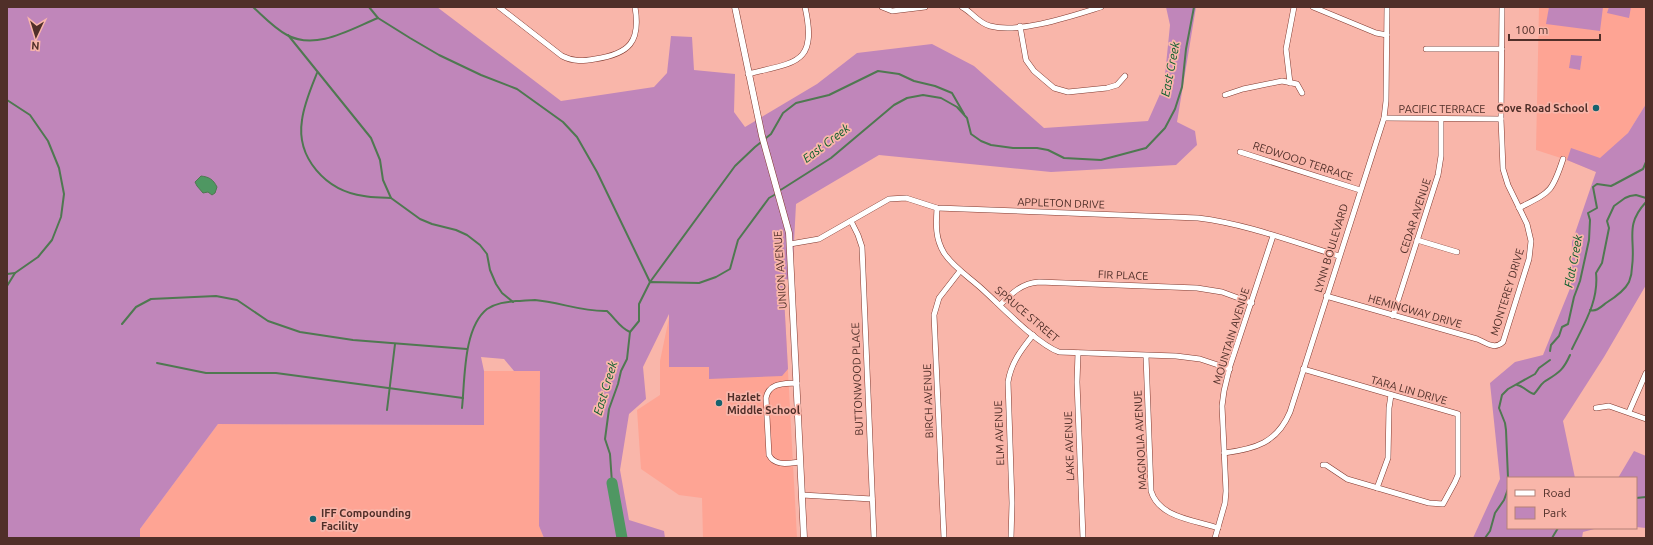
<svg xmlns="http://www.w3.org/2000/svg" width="1653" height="545" font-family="Ubuntu,sans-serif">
  <rect width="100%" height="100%" fill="#f9b6aa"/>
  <g fill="#fea494">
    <path d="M1539,7H1646V104L1628,133L1597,172L1567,160L1536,150Z"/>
    <path d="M783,279L797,538H703L702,498L679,495L641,469L637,410L660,395V361L670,313Z"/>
    <path d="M484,371H540L539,526L544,538H140V529L218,424L484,425Z"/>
  </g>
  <g fill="#c086ba">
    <path d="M7,7H437L561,101L654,87L667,73L671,36L692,37L694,70L735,74L734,112L745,127L817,84L857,53L932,44L974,66L1044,128L1148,121L1164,85L1170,25L1166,7H1196L1177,122L1195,131L1197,145L1176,165L1051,172L879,155L796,204L792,280L783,279L788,369L782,376L709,379V367H669V314L643,367L646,399L629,414L620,470L629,520L664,531L665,538H544L539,526L540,371H514L504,359L481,357L484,371V425L218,424L140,529V538H7Z"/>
    <path d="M1549,7H1603L1600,31L1546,24Z"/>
    <path d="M1609,7H1631L1629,18L1607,13Z"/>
    <path d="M1571,55L1582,56L1580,70L1569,68Z"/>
    <path d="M1646,104V285L1604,357L1563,421L1575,478H1508V528H1598L1583,532L1582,538H1473L1500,479L1490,383L1515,362L1543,355L1571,286L1572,242L1596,172L1567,160L1571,148L1600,158L1628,133Z"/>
    <path d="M1634,451L1646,456V528L1636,527V478H1618Z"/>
  </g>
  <path fill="#4f9762" stroke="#4f7851" d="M201,176C209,177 213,179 217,187L215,193L212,195L208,192L203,193L197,186L195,182Z"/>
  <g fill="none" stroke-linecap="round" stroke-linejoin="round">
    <g stroke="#4f7851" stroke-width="2">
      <path d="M253,7C264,17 274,28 287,35C316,51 351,29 378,18"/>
      <path d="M369,7L378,18L410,38L439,55L481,75L517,89L563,122L577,137L597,172L650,282L735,166L755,147L771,134L783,113L796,103L829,95L878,71L899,74L914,81L935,86L952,93L964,114"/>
      <path d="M288,35L371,138L380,160L383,180L391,198L420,219L432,224L456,230L467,235L480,245L487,254L490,270L496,284L502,293L513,302"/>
      <path d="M317,73C311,88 304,104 302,120C296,158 326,191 364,196C373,198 382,197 391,198"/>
      <path d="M7,100L30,115L48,141L59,168L64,194L61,217L52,240L38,257L15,273L7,286"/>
      <path d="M779,191L831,158L894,105L907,98L923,95L941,98L957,107L967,118L971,134L981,141L991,145L1013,148H1037L1048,150L1064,158L1101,160L1146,148L1165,128L1175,109L1182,87L1186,49L1194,7"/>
      <path d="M7,274L15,273"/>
      <path d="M1590,310C1596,312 1601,307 1606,303C1614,298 1625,290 1629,282C1631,277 1632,272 1632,267C1636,239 1624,226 1646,202"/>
      <path d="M122,324L136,307L151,299L216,296L237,300L268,321L300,332L353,340L467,349"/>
      <path d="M1572,349C1584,324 1599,301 1596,273L1602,263L1609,228L1607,221L1614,206L1625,198L1630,196L1636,195L1646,198"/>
      <path d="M1550,351L1551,345L1559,336L1562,327L1568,324L1574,297L1580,281L1589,240L1590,220L1588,213L1597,208L1593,187L1597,184L1611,186L1615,184L1643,169L1646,162"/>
      <path d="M157,363L206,373H276L463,398"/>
      <path d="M1517,385C1524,386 1528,393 1534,394C1538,390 1540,385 1544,382C1558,373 1563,371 1570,355"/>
      <path d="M462,408C465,380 463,328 487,309C496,303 506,302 516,301C522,301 529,300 535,300C559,302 583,312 607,311C616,319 619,327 630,332"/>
      <path d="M387,410L395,344"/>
      <path d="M1508,478L1506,430L1505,423L1499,408L1502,395L1508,389L1535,374L1539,368L1550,360"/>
      <path d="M612,483L610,454L605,439L609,409L618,384L621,371L627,359L630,332L639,321V304L650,282L699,283L716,277L730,269L738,240L769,198L776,194"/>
      <path d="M1636,498L1646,497"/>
      <path d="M1485,538L1490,531L1495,513L1504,500L1508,489"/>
      <path d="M1552,538L1558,528"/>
    </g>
    <path stroke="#4f9762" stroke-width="11" d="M612,483L622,538"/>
    <g stroke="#80392f" stroke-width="6">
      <g id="minor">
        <path d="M499,7L562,56C574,62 583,61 595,59C629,54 641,42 635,7"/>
        <path d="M882,7L892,11L925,7"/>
        <path d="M962,7C972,12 978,23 990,26C1019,34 1072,16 1101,7"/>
        <path d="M1313,7L1376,33L1387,35"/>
        <path d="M1020,26L1026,60L1034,71L1054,88L1068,92L1107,88L1117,85L1125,76"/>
        <path d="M1426,49H1502"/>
        <path d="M748,74C795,62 818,65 805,7"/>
        <path d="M1290,83L1286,49L1294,7"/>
        <path d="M1225,95L1243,89L1282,81L1297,84L1302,93"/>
        <path d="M1384,118L1501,119"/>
        <path d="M1240,152L1360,190"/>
        <path d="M937,208C936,224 935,238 944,253C953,267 969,277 981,288C1001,306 1037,344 1059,352L1176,356L1200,359L1230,369"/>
        <path d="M1519,208C1550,192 1552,193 1563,159"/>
        <path d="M851,221L858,235L862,247L874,538"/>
        <path d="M1417,240L1457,252"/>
        <path d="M790,244L819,239L889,199L906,198L937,208L1198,218C1247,224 1293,242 1339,256"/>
        <path d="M1326,296L1477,339C1487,343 1494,350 1503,342L1529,259L1531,241L1527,224L1508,185L1503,169L1501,119L1502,7"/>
        <path d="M1000,305C1012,293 1022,283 1039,282L1197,288L1222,292L1252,303"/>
        <path d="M1393,316L1438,175L1441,156V119"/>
        <path d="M1078,353L1077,382L1083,538"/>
        <path d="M1146,356L1151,491C1159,518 1195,520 1218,528"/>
        <path d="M1303,369L1458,414V475L1455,482L1443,504L1429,503L1347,479L1326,465H1323"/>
        <path d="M797,383C784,384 769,382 766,398L769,455C775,467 790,463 800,462"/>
        <path d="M1596,408L1609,406L1646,419"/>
        <path d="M1629,412L1646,373"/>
        <path d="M1224,453C1255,449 1277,443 1290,412L1384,118L1386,101L1387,7"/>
        <path d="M1377,488L1388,458L1389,408L1391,395"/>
        <path d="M802,495L872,499"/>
        <path d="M944,538L934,315L939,298L960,271"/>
        <path d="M1011,538L1012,503L1008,382C1011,363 1021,350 1033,335"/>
        <path d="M1215,538L1225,503L1226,491L1222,406L1224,391L1230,366L1273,236"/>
      </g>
    </g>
    <g stroke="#80392f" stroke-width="7">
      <path id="tertiary" d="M735,7L762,136L789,233L804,538"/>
    </g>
    <use href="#minor" stroke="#fff" stroke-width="5"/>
    <use href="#tertiary" stroke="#fff" stroke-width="6"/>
  </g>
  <g fill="#17626e" stroke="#f9b6aa" stroke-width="1.5">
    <circle cx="1596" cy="108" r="4"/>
    <circle cx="719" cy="403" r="4"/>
    <circle cx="313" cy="519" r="4"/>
  </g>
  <g text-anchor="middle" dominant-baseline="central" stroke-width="3.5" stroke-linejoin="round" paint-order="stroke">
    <g font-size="11" font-weight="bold" fill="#502f29" stroke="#f9b6aa" text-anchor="start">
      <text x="1588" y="108" text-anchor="end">Cove Road School</text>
      <text x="727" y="397">Hazlet<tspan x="727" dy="13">Middle School</tspan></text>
      <text x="321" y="513">IFF Compounding<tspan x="321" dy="13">Facility</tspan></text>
    </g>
    <g font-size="11" fill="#502f29" stroke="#f9b6aa">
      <text x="1442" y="109">PACIFIC TERRACE</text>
      <text transform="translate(1303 161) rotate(18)">REDWOOD TERRACE</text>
      <text transform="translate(1061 203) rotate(2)">APPLETON DRIVE</text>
      <text transform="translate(1415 216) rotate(-72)">CEDAR AVENUE</text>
      <text transform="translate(1331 248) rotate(-73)">LYNN BOULEVARD</text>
      <text transform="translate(780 270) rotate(-94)">UNION AVENUE</text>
      <text transform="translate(1123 275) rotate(2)">FIR PLACE</text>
      <text transform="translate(1507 292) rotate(-73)">MONTEREY DRIVE</text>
      <text transform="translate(1415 311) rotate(16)">HEMINGWAY DRIVE</text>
      <text transform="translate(1027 314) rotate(40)">SPRUCE STREET</text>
      <text transform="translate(1231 336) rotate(-73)">MOUNTAIN AVENUE</text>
      <text transform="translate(857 379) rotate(-92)">BUTTONWOOD PLACE</text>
      <text transform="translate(1409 390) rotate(16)">TARA LIN DRIVE</text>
      <text transform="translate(928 401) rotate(-92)">BIRCH AVENUE</text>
      <text transform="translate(999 433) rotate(-92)">ELM AVENUE</text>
      <text transform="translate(1140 440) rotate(-93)">MAGNOLIA AVENUE</text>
      <text transform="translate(1069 446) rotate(-92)">LAKE AVENUE</text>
    </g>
    <g font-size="12" font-style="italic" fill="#075d2a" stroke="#f9b6aa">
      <text transform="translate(1170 69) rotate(-79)">East Creek</text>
      <text transform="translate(826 143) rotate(-37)">East Creek</text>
      <text transform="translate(1573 261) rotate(-79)">Flat Creek</text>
      <text transform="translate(605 388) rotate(-73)">East Creek</text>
    </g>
  </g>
  <rect width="1653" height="545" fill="none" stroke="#502f29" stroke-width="16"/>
  <rect x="1507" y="477" width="130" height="52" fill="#f9b6aa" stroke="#b58076"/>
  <rect x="1515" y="490" width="20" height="6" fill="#ffffff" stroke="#b58076"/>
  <text x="1543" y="497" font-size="12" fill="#502f29">Road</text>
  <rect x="1515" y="507" width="20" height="12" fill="#c086ba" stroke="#b58076"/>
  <text x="1543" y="517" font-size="12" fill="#502f29">Park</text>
  <g transform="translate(36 36) rotate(184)" stroke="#f9b6aa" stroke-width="3" paint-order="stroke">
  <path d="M0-3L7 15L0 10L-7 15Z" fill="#502f29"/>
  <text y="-6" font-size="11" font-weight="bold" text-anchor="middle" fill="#502f29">N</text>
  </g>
  <path d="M1509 34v6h91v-6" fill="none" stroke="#502f29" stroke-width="2"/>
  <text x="1515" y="34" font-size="12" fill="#502f29" stroke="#f9b6aa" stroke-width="3" paint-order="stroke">100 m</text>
</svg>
